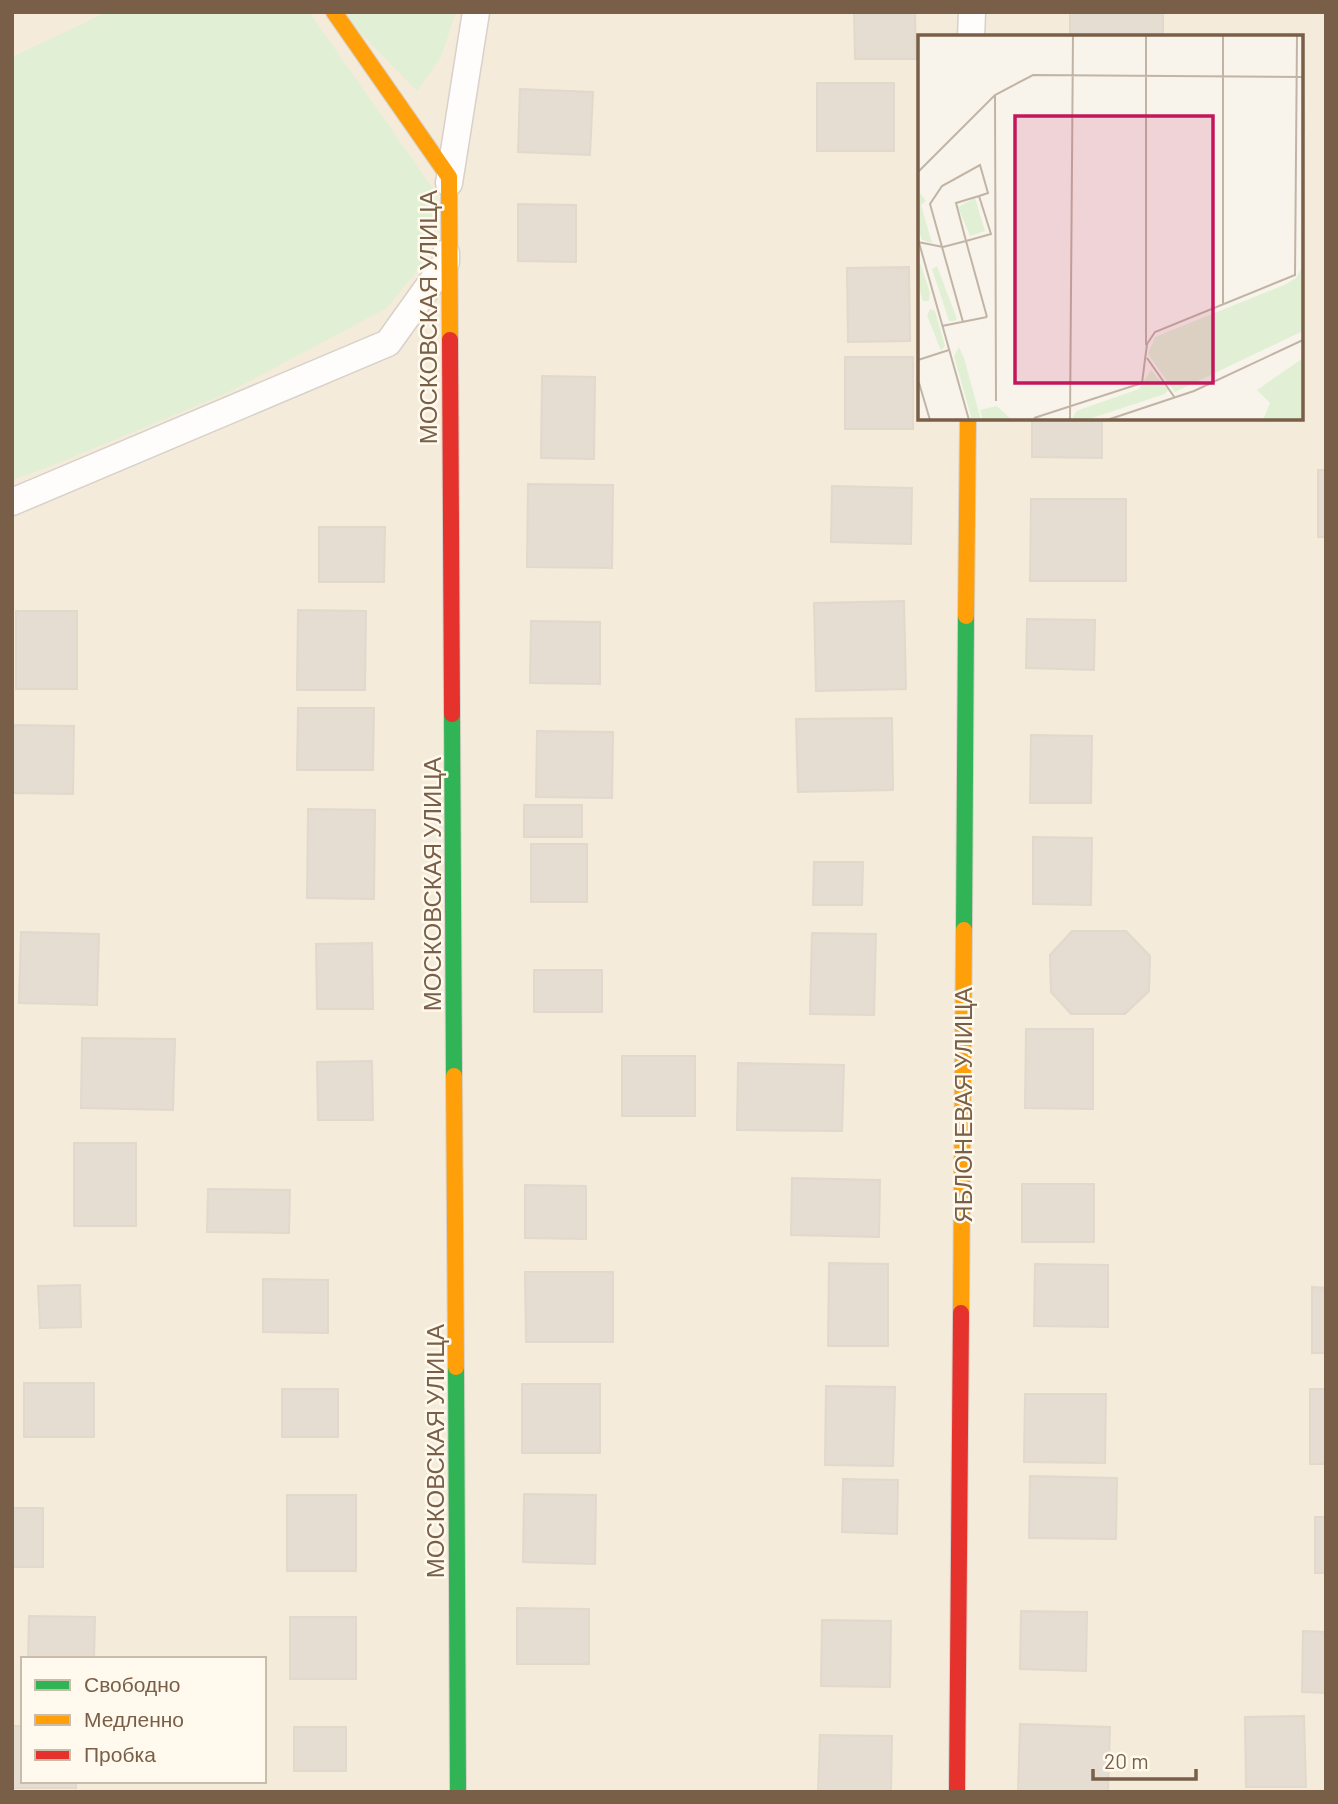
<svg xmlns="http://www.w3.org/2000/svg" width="1338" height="1804" font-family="Barlow,sans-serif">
  <rect width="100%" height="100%" fill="#f8f4eb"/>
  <path fill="#f4ebdb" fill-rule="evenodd" d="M12,12H1326V1792H12ZM920,37H1301V418H920ZM23,1659H264V1781H23Z"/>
  <g fill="#e1f0d4">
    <path d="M107,12H309L436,193L423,263L387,308L227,393L56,464L12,480V57Z"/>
    <path d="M345,12H456L441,57L417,91L357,29Z"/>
  </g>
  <g fill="#e5ddd2" stroke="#e2d8cc" stroke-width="2">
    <path d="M854,12H915L916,59H855Z"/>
    <rect x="1070" y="12" width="93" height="25"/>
    <path d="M1301,75H1303L1304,131H1301Z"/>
    <rect x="817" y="83" width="77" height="68"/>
    <path d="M520,89L593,92L590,155L518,152Z"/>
    <path d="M518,204L576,205V262L518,261Z"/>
    <path d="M909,267L910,341L848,342L847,268Z"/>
    <rect x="845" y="357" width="68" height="72"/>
    <path d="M542,376L595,377L594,459L541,458Z"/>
    <path d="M1032,418H1102V458L1032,457Z"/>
    <rect x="1318" y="470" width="8" height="67"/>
    <path d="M528,484L613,485L612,568L527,567Z"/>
    <path d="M832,486L912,488L911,544L831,542Z"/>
    <path d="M1031,499H1126V581H1030Z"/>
    <path d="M319,527H385L384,582H319Z"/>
    <path d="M904,601L906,689L816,691L814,603Z"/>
    <path d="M298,610L366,611L365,690H297Z"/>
    <rect x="16" y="611" width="61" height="78"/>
    <path d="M1027,619L1095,620L1094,670L1026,668Z"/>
    <path d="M531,621L600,622V684L530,683Z"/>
    <path d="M298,708H374L373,770H297Z"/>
    <path d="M892,718L893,790L798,792L796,719Z"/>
    <path d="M13,725L74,726L73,794L12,793Z"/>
    <path d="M537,731L613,732L612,798L536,797Z"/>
    <path d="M1031,735L1092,736L1091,803H1030Z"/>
    <rect x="524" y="805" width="58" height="32"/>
    <path d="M308,809L375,810L374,899L307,898Z"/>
    <path d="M1033,837L1092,838L1091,905L1033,904Z"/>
    <rect x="531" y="844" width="56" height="58"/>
    <path d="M814,862H863L862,905H813Z"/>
    <path d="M1072,931H1126L1150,956L1149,991L1125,1014H1071L1051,992L1050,955Z"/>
    <path d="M21,932L99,934L97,1005L19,1003Z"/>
    <path d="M812,933L876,934L874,1015L810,1014Z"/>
    <path d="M372,943L373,1009H317L316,944Z"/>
    <rect x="534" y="970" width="68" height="42"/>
    <path d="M1026,1029H1093V1109L1025,1108Z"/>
    <path d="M82,1038L175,1039L173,1110L81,1108Z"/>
    <rect x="622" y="1056" width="73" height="60"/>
    <path d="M372,1061L373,1120H318L317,1062Z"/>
    <path d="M738,1063L844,1065L842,1131L737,1130Z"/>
    <rect x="74" y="1143" width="62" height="83"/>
    <path d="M792,1178L880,1180L879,1237L791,1235Z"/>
    <rect x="1022" y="1184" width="72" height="58"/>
    <path d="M525,1185L586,1186V1239L525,1238Z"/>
    <path d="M208,1189L290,1190L289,1233L207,1232Z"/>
    <path d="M829,1263L888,1264V1346H828Z"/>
    <path d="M1035,1264L1108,1265V1327L1034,1326Z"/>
    <path d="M525,1272H613V1342H526Z"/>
    <path d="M263,1279L328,1280V1333L263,1332Z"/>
    <path d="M80,1285L81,1327L40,1328L38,1286Z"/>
    <path d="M1312,1287L1326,1288V1353H1312Z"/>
    <rect x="24" y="1383" width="70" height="54"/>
    <rect x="522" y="1384" width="78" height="69"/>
    <path d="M826,1386L895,1387L893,1466L825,1465Z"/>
    <rect x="282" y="1389" width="56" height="48"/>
    <rect x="1310" y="1389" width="16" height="75"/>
    <path d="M1025,1394H1106L1105,1463L1024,1462Z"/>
    <path d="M1030,1476L1117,1478L1116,1539L1029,1538Z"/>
    <path d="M843,1479L898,1480L897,1534L842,1532Z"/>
    <path d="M524,1494L596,1495L595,1564L523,1562Z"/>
    <rect x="287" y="1495" width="69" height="76"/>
    <rect x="12" y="1508" width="31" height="59"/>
    <rect x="1315" y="1517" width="11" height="56"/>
    <path d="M517,1608L589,1609V1664H517Z"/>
    <path d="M1021,1611L1087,1612L1086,1671L1020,1669Z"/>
    <path d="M29,1616L95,1617L94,1659H28Z"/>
    <rect x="290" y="1617" width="66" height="62"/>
    <path d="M822,1620L891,1621L890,1687L821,1686Z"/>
    <path d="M1303,1631L1326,1632V1693L1302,1692Z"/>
    <path d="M1304,1716L1306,1787H1246L1245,1717Z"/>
    <path d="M1020,1724L1110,1727L1108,1792H1018Z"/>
    <path d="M12,1726H23V1781H76V1788H12Z"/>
    <rect x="294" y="1727" width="52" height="44"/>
    <path d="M820,1735L892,1736L891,1792H818Z"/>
  </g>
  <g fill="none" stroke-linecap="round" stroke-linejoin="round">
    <g stroke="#d7d1c9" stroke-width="29">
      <g id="street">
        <path d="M971,37L972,12"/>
        <path d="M449,183L476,12"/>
        <path d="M12,502L388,343L446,262V253"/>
      </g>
    </g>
    <g stroke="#d8d1c7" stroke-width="18">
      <g id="fast">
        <path d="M452,714L454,1076"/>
        <path d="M964,930L966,616"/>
        <path d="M456,1367L458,1792"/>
      </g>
    </g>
    <g stroke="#d8d1c7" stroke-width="18">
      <g id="slow">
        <path d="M334,12L449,177L450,340"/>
        <path d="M966,616L968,418"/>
        <path d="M454,1076L456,1367"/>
        <path d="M961,1313L964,930"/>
      </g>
    </g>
    <g stroke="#d8d1c7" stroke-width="18">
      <g id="jam">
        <path d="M450,340L452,714"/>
        <path d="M957,1792L961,1313"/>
      </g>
    </g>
    <use href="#street" stroke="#fefdfc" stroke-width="26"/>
    <use href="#fast" stroke="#30b455" stroke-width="16"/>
    <use href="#slow" stroke="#ff9f0a" stroke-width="16"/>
    <use href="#jam" stroke="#e5322d" stroke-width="16"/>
  </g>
  <g text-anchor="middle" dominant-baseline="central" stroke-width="5" stroke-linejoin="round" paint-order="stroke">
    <g font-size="24" fill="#795f48" stroke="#fffaed">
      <text transform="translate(427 317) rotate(-90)">МОСКОВСКАЯ УЛИЦА</text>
      <text transform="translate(431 884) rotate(-90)">МОСКОВСКАЯ УЛИЦА</text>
      <text transform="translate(962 1105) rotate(-90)">ЯБЛОНЕВАЯ УЛИЦА</text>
      <text transform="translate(434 1451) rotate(-90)">МОСКОВСКАЯ УЛИЦА</text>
    </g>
  </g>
  <g transform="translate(918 35)">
    <rect width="385" height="385" fill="#f8f4eb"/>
    <path d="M2,158L8,166L3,170L14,208L4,205L0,192ZM57,163L67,196L52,201L40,172ZM0,221L12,258L11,266H5L0,250ZM385,230V296L257,357L230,319L237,302L366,250L378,243ZM19,231L39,284L36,286H31L14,234ZM12,274L17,276L27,311L23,316L9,280ZM41,312L46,323L63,385H54L36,321ZM385,323V385H345L352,368L339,355ZM233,335L250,355L247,359L168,385H154L158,376L221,354ZM79,371L94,385H65L62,375Z" fill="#e1f0d4"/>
    <path fill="none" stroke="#c1b4a5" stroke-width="2" d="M228,0V310M77,60L78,366M0,137L77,60L115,40L385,42M0,204L51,385M0,207L25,212L48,206L69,282M305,269V0M45,287L12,169L24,151L62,130L70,158L61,161L38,168L48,206L73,199L61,161M24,291L69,282M229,323L257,363M0,325L31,315M1,348L12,385M116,383L224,348L229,309L237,297L377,240L379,0M152,385L155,0M189,385L276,356L385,305"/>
    <path fill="#c2185b" fill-opacity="0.15" stroke="#c2185b" stroke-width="3.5" d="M97,81H295V348H97Z"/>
    <rect width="385" height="385" fill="none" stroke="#795f48" stroke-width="3.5"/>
  </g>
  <rect width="1338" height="1804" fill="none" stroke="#795f48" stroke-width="28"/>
  <rect x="21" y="1657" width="245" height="126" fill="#fffaed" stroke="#c9bcab" stroke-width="2"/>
  <rect x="35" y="1680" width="35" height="10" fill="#30b455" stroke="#c9bcab" stroke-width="2"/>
  <text x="84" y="1692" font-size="21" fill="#795f48">Свободно</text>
  <rect x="35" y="1715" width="35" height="10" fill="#ff9f0a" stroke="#c9bcab" stroke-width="2"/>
  <text x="84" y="1727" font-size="21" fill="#795f48">Медленно</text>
  <rect x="35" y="1750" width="35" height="10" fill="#e5322d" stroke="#c9bcab" stroke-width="2"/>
  <text x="84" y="1762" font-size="21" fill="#795f48">Пробка</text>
  <path d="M1093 1769v10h103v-10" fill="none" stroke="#795f48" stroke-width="3.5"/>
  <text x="1104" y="1769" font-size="21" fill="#795f48" stroke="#fffaed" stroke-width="5" paint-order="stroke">20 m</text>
</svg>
